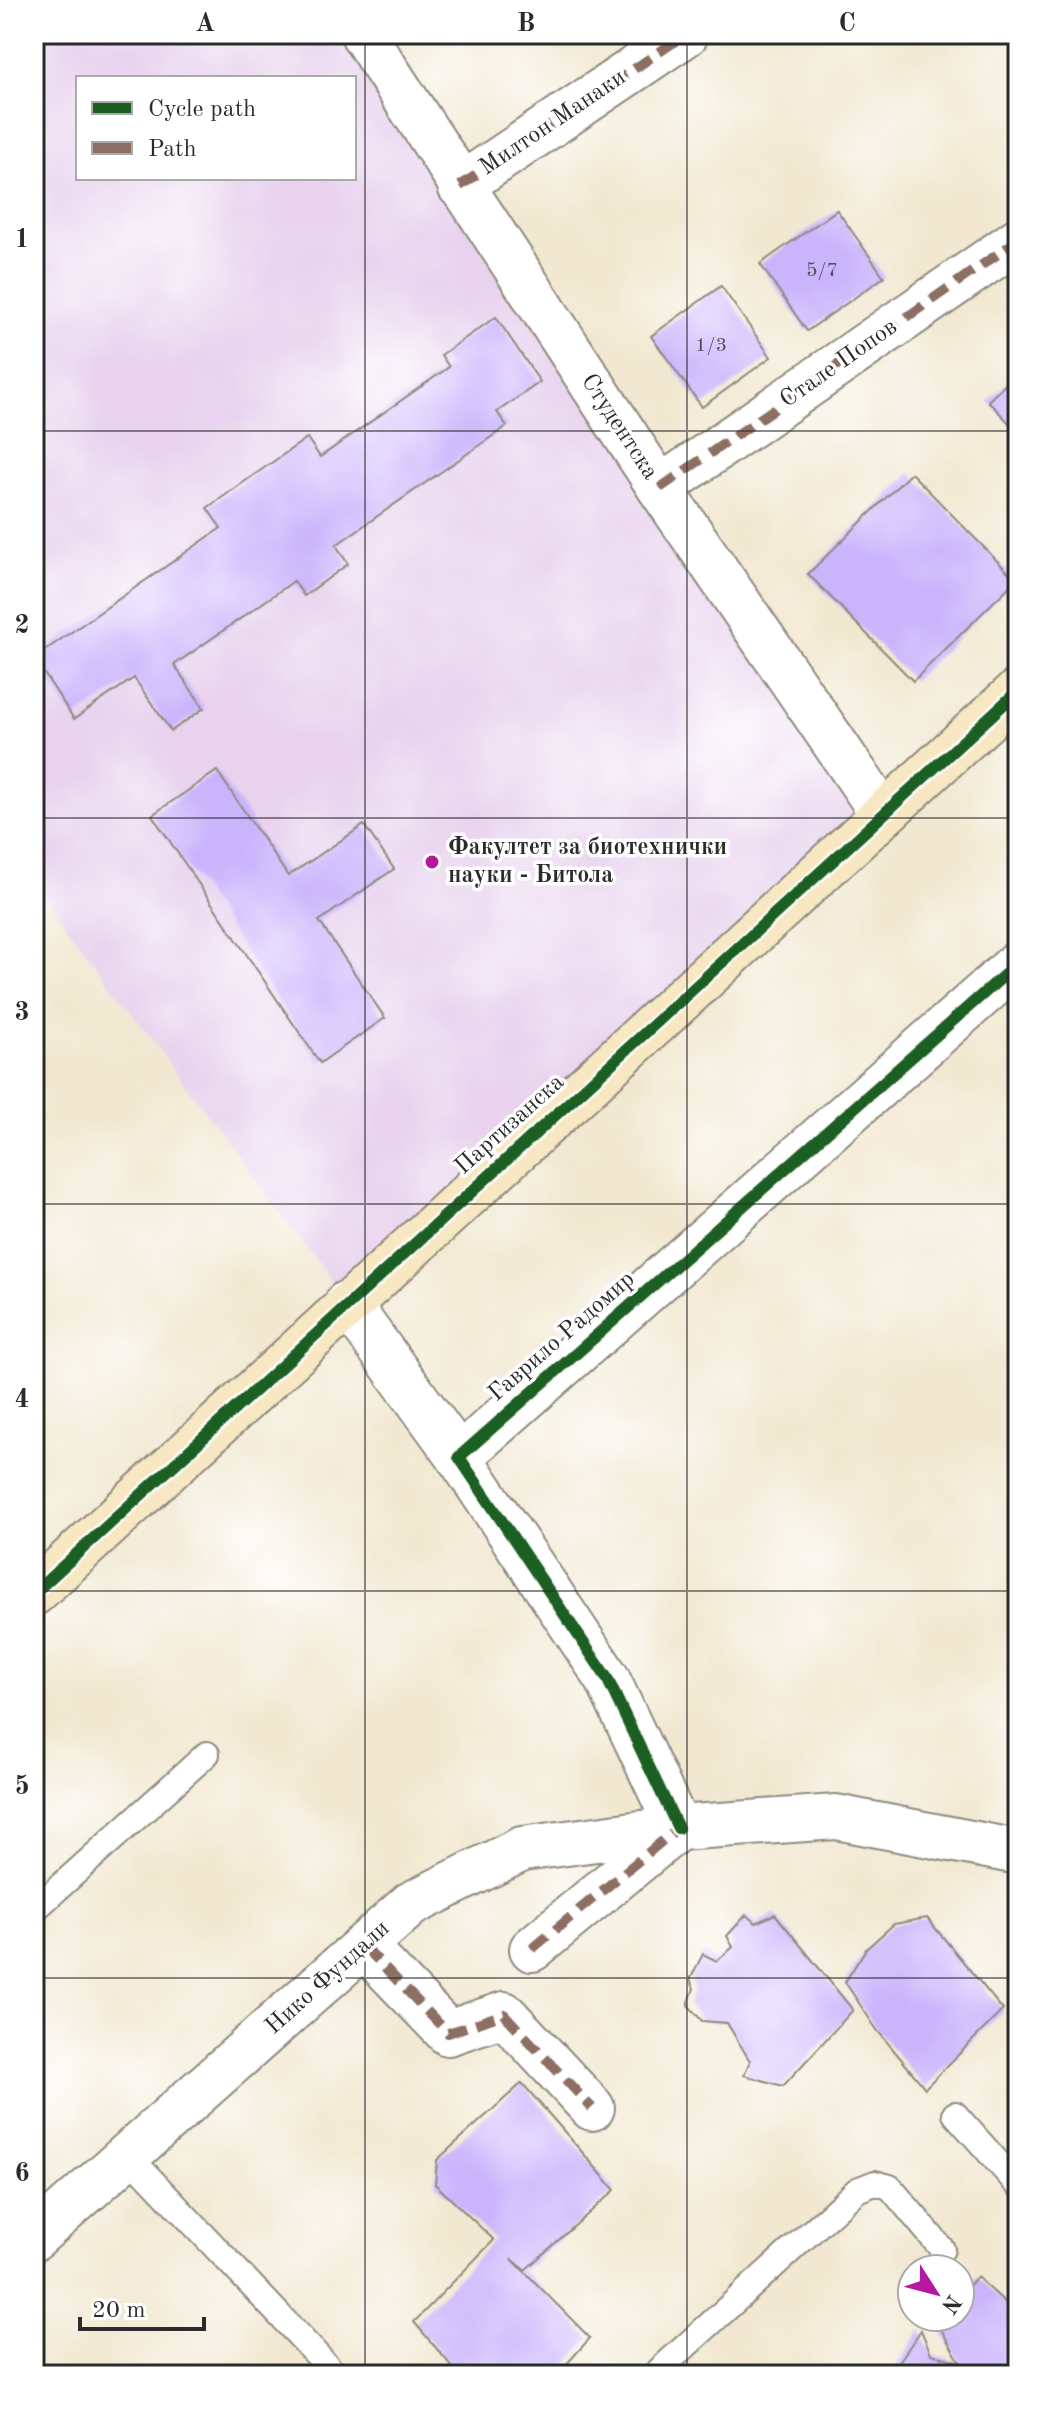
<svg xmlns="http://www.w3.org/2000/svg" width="1052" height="2409" font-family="'Old Standard TT',serif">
  <rect width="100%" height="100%" fill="#fff"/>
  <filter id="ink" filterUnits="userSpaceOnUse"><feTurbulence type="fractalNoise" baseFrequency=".0125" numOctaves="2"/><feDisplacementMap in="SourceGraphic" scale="16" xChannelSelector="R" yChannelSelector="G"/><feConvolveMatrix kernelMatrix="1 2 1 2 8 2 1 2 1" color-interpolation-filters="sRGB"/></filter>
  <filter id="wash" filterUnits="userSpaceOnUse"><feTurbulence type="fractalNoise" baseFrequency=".006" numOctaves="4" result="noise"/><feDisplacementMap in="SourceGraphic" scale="32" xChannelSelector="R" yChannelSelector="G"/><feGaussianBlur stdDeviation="1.8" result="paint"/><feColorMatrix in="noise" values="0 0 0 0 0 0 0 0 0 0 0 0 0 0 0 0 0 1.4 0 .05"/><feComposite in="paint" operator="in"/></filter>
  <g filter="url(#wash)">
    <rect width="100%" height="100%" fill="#f2e8d1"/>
    <path fill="#e8d2ee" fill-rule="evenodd" d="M34,34H363L883,814L347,1303L34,881ZM78,78H354V178H78Z"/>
    <g id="blocks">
      <g fill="#cab4fc">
        <path d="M837,210L884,277L807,331L760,264Z"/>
        <path d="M721,286L771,357L702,407L651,336Z"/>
        <path d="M496,317L540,382L497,412L507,426L336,545L348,564L304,596L294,581L174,665L204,708L171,731L134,678L74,719L34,658L221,528L207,508L307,438L320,457L449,367L441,355Z"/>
        <path d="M1018,372V432L988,401Z"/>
        <path d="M911,473L1016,580L913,681L808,574Z"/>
        <path d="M217,771L288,876L364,825L394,869L319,921L385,1018L320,1063L152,815Z"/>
        <path d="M775,1914L853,2010L783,2086L744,2075L750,2061L727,2023L702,2021L688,2005L694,1988L690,1979L703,1954L717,1961L733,1947L727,1936L746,1915L756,1923Z"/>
        <path d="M927,1918L1003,2010L925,2088L877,2030L845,1982L866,1949L894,1924Z"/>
        <path d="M522,2083L615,2190L525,2270L511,2258L590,2338L557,2375H459L414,2322L494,2240L435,2184L437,2160Z"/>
        <path d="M977,2277L1006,2303L1018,2307V2375H890L921,2330L931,2354L960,2362L936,2321L940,2317H960V2295Z"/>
      </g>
    </g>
  </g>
  <g filter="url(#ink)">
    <use href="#blocks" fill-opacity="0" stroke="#8e8a7e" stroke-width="2"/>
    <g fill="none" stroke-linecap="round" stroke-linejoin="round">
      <g stroke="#8e8a7e" stroke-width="28">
        <g id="lane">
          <path d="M34,1910L207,1754"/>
          <path d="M955,2114L1018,2185"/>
          <path d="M128,2155L336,2375"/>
          <path d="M654,2375L857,2190L875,2183L890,2187L942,2249"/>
        </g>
      </g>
      <g stroke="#8e8a7e" stroke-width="48">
        <g id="street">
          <path d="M363,34L660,488L883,814"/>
          <path d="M460,186L686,34"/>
          <path d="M660,488L1018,240"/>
          <path d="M347,1303L459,1457"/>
          <path d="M678,1828L607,1678L459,1457L1018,963"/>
          <path d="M364,1946L448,2033L504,2014L592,2108"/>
          <path d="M532,1949L678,1828"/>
          <path d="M34,2238L411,1904L522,1849L678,1828L836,1817L1018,1852"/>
        </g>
      </g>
      <g stroke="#8e8a7e" stroke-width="48">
        <path id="secondary" d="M34,1593L1018,691"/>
      </g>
      <use href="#lane" stroke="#fff" stroke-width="24"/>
      <use href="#street" stroke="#fff" stroke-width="44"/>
      <use href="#secondary" stroke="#f7e8c3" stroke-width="44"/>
      <g stroke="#8d6e63" stroke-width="10" stroke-dasharray="20 10" stroke-linecap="butt">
        <path d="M460,186L686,34"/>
        <path d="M660,488L1018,240"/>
        <path d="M364,1946L448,2033L504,2014L592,2108"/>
        <path d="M532,1949L678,1828"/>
      </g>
      <g stroke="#fff" stroke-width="17">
        <g id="cycleway">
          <path d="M34,1593L1018,691"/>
          <path d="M678,1828L607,1678L459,1457L1018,963"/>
        </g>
      </g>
      <use href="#cycleway" stroke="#1b5e20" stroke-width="12"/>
    </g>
  </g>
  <path fill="none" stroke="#2b2b2b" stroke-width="2" stroke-opacity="0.55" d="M365,34V2375M687,34V2375M34,431H1018M34,818H1018M34,1204H1018M34,1591H1018M34,1978H1018"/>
  <circle fill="#b5179e" stroke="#fff" stroke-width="3" cx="432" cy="862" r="8"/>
  <g text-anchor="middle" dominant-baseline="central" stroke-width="7" stroke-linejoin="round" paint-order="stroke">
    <g font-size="20" fill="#534d5f">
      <text x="822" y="271">5/7</text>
      <text x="711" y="346">1/3</text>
    </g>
    <g font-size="24" fill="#2b2b2b" stroke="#fff">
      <text transform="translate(553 123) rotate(-34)">Милтон Манаки</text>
      <text transform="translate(839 364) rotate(-35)">Стале Попов</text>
      <text transform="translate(619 427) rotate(57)">Студентска</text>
      <text transform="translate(510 1125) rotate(-42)">Партизанска</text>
      <text transform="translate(562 1337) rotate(-41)">Гаврило Радомир</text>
      <text transform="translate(328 1978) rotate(-42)">Нико Фундали</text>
    </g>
    <g font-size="24" font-weight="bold" fill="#2b2b2b" stroke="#fff" text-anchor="start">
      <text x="448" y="848">Факултет за биотехнички<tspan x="448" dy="28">науки - Битола</tspan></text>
    </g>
  </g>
  <rect width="1052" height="2409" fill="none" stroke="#fff" stroke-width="88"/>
  <rect x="76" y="76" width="280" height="104" fill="#ffffff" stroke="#aaaaaa" stroke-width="2"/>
  <rect x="92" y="102" width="40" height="12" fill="#1b5e20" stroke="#aaaaaa" stroke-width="2"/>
  <text x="148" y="116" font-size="24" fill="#2b2b2b">Cycle path</text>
  <rect x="92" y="142" width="40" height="12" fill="#8d6e63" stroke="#aaaaaa" stroke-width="2"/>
  <text x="148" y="156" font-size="24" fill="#2b2b2b">Path</text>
  <g transform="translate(936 2293) rotate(126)"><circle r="38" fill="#ffffff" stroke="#aaaaaa" stroke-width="2"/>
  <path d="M0-6L14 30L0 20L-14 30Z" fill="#b5179e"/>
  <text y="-12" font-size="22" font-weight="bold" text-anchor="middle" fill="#2b2b2b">N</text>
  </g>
  <path d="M80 2317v12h124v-12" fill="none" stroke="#2b2b2b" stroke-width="4"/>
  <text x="92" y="2317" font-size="24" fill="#2b2b2b" stroke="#ffffff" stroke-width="6" paint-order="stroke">20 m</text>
  <rect x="44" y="44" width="964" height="2321" fill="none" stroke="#2b2b2b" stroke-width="3"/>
  <g font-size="26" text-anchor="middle" font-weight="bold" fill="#2b2b2b">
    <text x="205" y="31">A</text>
    <text x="526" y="31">B</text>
    <text x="847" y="31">C</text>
    <text x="22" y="247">1</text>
    <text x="22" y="633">2</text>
    <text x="22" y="1020">3</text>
    <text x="22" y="1407">4</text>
    <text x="22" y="1794">5</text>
    <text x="22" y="2181">6</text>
  </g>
</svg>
